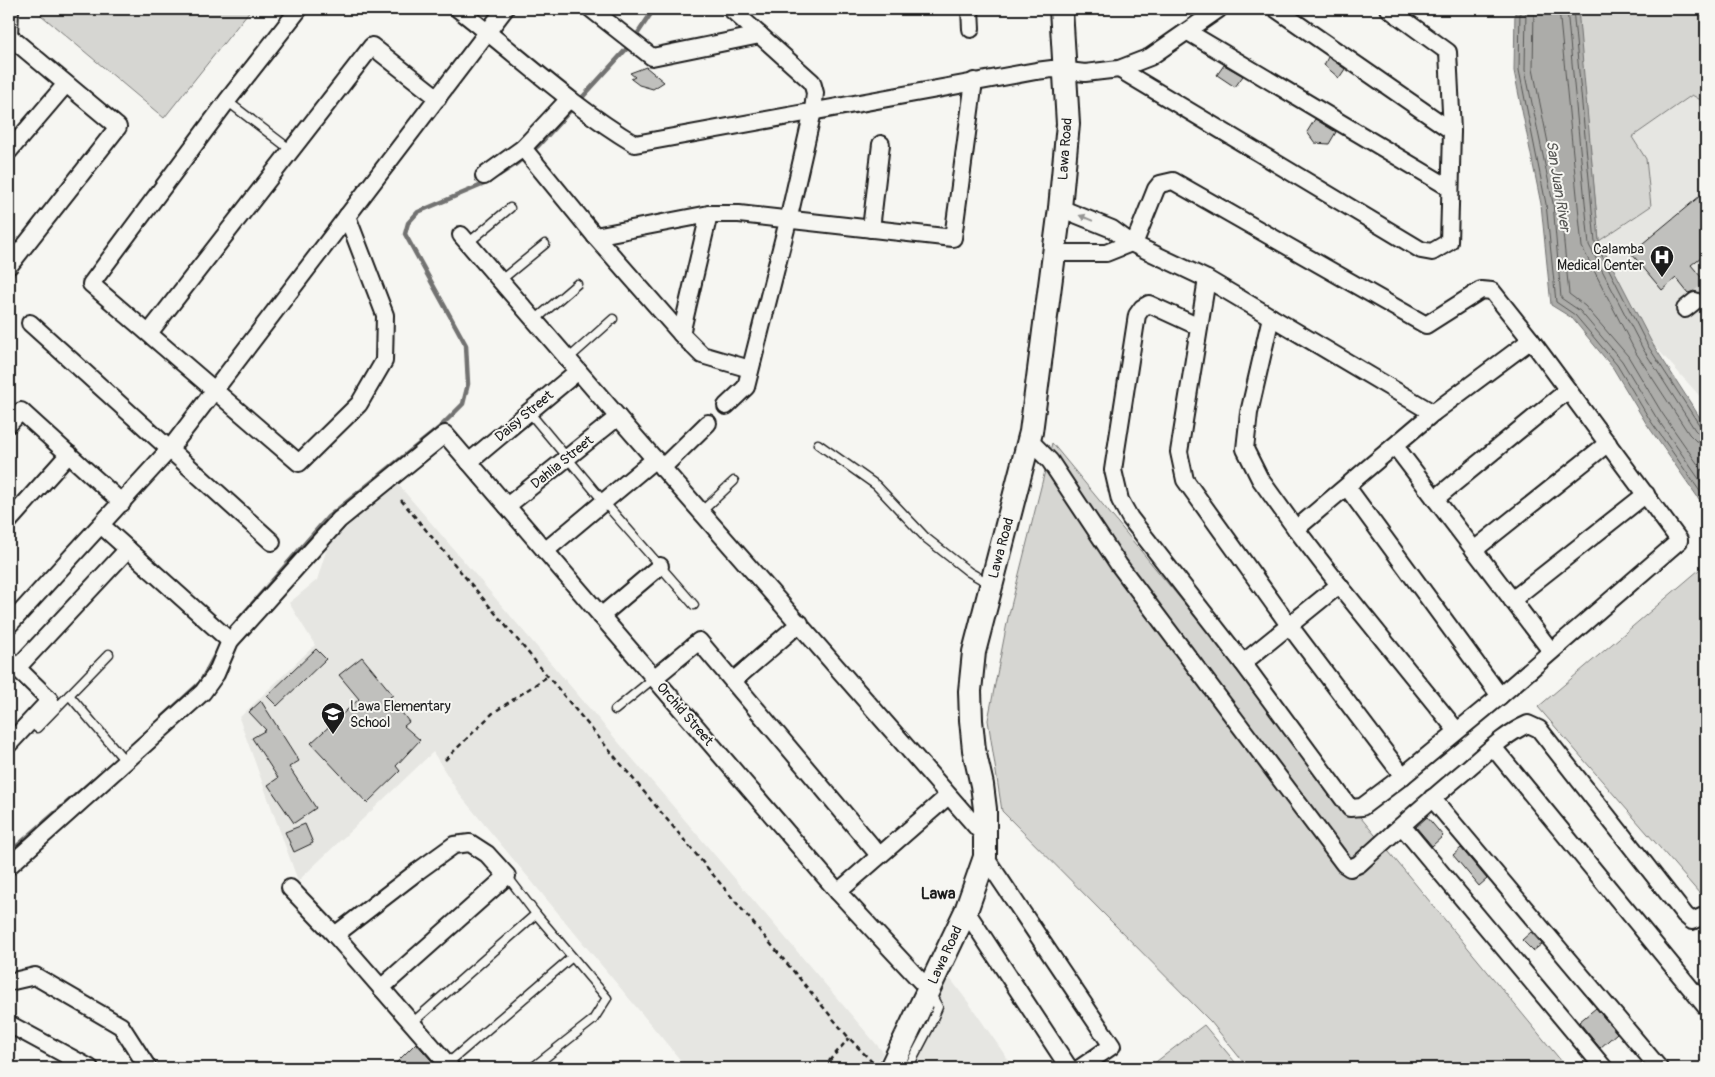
<svg xmlns="http://www.w3.org/2000/svg" width="1715" height="1077" font-family="Pangolin,sans-serif">
  <rect width="100%" height="100%" fill="#f6f6f2"/>
  <filter id="ink" filterUnits="userSpaceOnUse"><feTurbulence type="fractalNoise" baseFrequency=".02" numOctaves="2"/><feDisplacementMap in="SourceGraphic" scale="10" xChannelSelector="R" yChannelSelector="G"/><feConvolveMatrix kernelMatrix="1 2 1 2 8 2 1 2 1" color-interpolation-filters="sRGB"/></filter>
  <g filter="url(#ink)">
    <g fill="#e6e6e2">
      <path d="M1692,94L1706,103V403L1652,343L1599,241L1651,206L1646,159L1632,137Z"/>
      <path d="M397,483L883,1052L875,1068H687L459,794L433,752L298,881L239,718L315,645L289,603L317,580L327,548L359,515Z"/>
      <path d="M943,969L971,1006L1014,1068H895Z"/>
    </g>
    <g fill="#d6d6d2" stroke="#797977">
      <path d="M46,9H251L164,118L41,15Z"/>
      <path d="M1577,9H1706V103L1692,95L1632,137L1646,159L1651,206L1599,241Z"/>
      <path d="M1052,443L1567,1068H1248L1211,1022L1002,811L988,720L1008,618Z"/>
      <path d="M1706,564V901L1538,707Z"/>
      <path d="M1204,1025L1240,1068H1148Z"/>
    </g>
    <path fill="#acaca9" stroke="#727271" d="M1515,9H1578L1599,241L1652,343L1706,427V509L1646,423L1613,368L1572,318L1551,305L1541,204L1514,71Z"/>
    <g fill="none" stroke-linecap="round" stroke-linejoin="round">
      <g stroke="#565654" stroke-width="1">
        <path d="M1520,9L1519,70L1546,204L1556,302L1575,315L1617,365L1650,420L1706,500"/>
        <path d="M1526,9L1525,70L1553,203L1561,298L1580,311L1622,361L1656,417L1706,489"/>
        <path d="M1534,9L1533,69L1560,202L1569,294L1585,306L1628,356L1662,413L1706,476"/>
        <path d="M1559,9L1582,247L1636,353L1689,434L1696,441L1706,443"/>
        <path d="M1567,9L1589,245L1643,349L1695,430L1699,434L1706,435"/>
        <path d="M1573,9L1595,242L1648,346L1700,426L1706,429"/>
      </g>
      <g stroke="#727271" stroke-width="4.5">
        <path d="M634,39L654,9"/>
        <path d="M499,175L516,164L538,146L630,45"/>
        <path d="M232,627L328,517L439,428L463,404L468,384L466,345L405,234L408,223L418,212L489,182"/>
        <path d="M162,718L200,683L215,655"/>
        <path d="M9,853L100,774"/>
      </g>
    </g>
    <g fill="#c0c0bd" stroke="#1c1c1c">
      <path d="M1328,57L1345,69L1339,78L1324,65Z"/>
      <path d="M1224,65L1243,76L1235,87L1217,75Z"/>
      <path d="M646,67L664,82L653,89L639,85L631,79L635,77L630,73Z"/>
      <path d="M1315,119L1336,132L1329,144L1315,143L1307,132Z"/>
      <path d="M1706,191V253L1691,265L1706,283V315L1701,309L1705,300L1702,294L1694,291L1688,293L1676,278L1662,290L1631,253Z"/>
      <path d="M316,649L326,659L277,706L267,696Z"/>
      <path d="M362,657L393,695L390,697L409,722L404,726L420,740L396,766L400,771L367,803L311,743L359,699L339,675Z"/>
      <path d="M261,701L299,761L289,767L316,808L294,823L268,785L278,778L252,738L266,730L249,712Z"/>
      <path d="M1427,817L1443,836L1432,846L1416,827Z"/>
      <path d="M305,824L313,843L294,852L285,832Z"/>
      <path d="M1461,848L1487,879L1479,886L1453,855Z"/>
      <path d="M1531,932L1542,944L1533,951L1522,940Z"/>
      <path d="M1596,1008L1617,1033L1600,1048L1579,1022Z"/>
      <path d="M416,1043L438,1068H391Z"/>
    </g>
    <g fill="none" stroke-linecap="round" stroke-linejoin="round">
      <path stroke="#d5d5d2" stroke-width="16" stroke-dasharray="16 8" stroke-linecap="butt" d="M1695,301L1706,291"/>
      <g stroke="#1c1c1c" stroke-width="11">
        <g id="lane">
          <path d="M227,101L291,150"/>
          <path d="M468,243L510,208"/>
          <path d="M501,280L545,244"/>
          <path d="M535,320L577,284"/>
          <path d="M568,359L613,319"/>
          <path d="M529,412L604,502L694,605"/>
          <path d="M818,444L876,485L926,538L969,572L990,584"/>
          <path d="M701,512L734,481"/>
          <path d="M69,695L126,762"/>
          <path d="M615,710L654,678"/>
          <path d="M37,728L109,654"/>
          <path d="M507,876L536,914L607,998L593,1020L532,1068"/>
          <path d="M412,1023L536,914"/>
          <path d="M447,1064L572,957"/>
          <path d="M908,1068L929,1028L938,1007L931,994"/>
        </g>
      </g>
      <g stroke="#1c1c1c" stroke-width="20">
        <g id="street">
          <path d="M299,9L227,101L91,284L299,463L359,404L384,361L385,315L347,216"/>
          <path d="M458,9C517,54 571,106 635,144L1036,71L1052,69L1085,73L1119,69L1150,57L1219,9"/>
          <path d="M591,9L652,57L760,35"/>
          <path d="M970,9L971,29"/>
          <path d="M1276,9L1452,131"/>
          <path d="M1188,32L1450,188"/>
          <path d="M9,36L10,9"/>
          <path d="M1119,69L1421,250L1432,252L1449,242L1452,131L1448,52L1389,9"/>
          <path d="M523,148L595,236L681,334L702,355L750,369"/>
          <path d="M9,151L66,84"/>
          <path d="M484,176L523,148L569,99"/>
          <path d="M1060,208L1112,229L1131,243L1207,279L1433,413"/>
          <path d="M871,229L881,144"/>
          <path d="M461,235L618,417L986,838"/>
          <path d="M595,236L709,214H739L953,238L974,81"/>
          <path d="M1134,244L1156,189L1160,184L1173,181L1426,325L1481,290L1492,291L1531,340L1679,540V541L1500,696L1403,776L1362,807L1350,808L1243,663L1130,518L1120,500L1113,470L1137,315L1142,308L1149,304L1199,327"/>
          <path d="M1054,253H1106L1131,243"/>
          <path d="M9,266L118,127L9,36"/>
          <path d="M1207,279L1179,452L1185,480L1289,625L1403,776"/>
          <path d="M1685,309L1695,301"/>
          <path d="M1271,317L1249,413L1245,449L1260,479L1296,529L1339,585L1457,731"/>
          <path d="M30,323L272,542"/>
          <path d="M149,333L372,46L438,98"/>
          <path d="M681,334L709,214"/>
          <path d="M726,406L746,387L788,221L813,111L815,93L812,82L731,9"/>
          <path d="M9,424L21,411L122,503"/>
          <path d="M1029,440L1050,461L1119,565L1344,864L1350,868L1359,864C1394,832 1430,800 1466,770C1486,753 1505,734 1528,724L1539,729L1685,915L1692,921L1706,915"/>
          <path d="M1395,446L1551,651"/>
          <path d="M469,462L578,371"/>
          <path d="M662,468L708,423"/>
          <path d="M1347,487L1500,696"/>
          <path d="M1435,499L1568,390"/>
          <path d="M507,506L618,417"/>
          <path d="M9,521L69,454"/>
          <path d="M101,525L230,641"/>
          <path d="M1296,529L1433,413L1531,340"/>
          <path d="M1474,550L1608,443"/>
          <path d="M545,551L655,459"/>
          <path d="M1512,600L1646,494"/>
          <path d="M601,616L660,566"/>
          <path d="M9,625L169,450L505,9"/>
          <path d="M9,660L50,700L9,744"/>
          <path d="M1243,663L1339,585"/>
          <path d="M17,668L128,549"/>
          <path d="M654,678L699,641L879,855"/>
          <path d="M733,681L800,623"/>
          <path d="M1493,747L1706,1007"/>
          <path d="M1432,798L1659,1068"/>
          <path d="M1402,826L1604,1068"/>
          <path d="M985,857L1112,1046L1080,1068"/>
          <path d="M9,866L203,692L216,674L230,641L339,520L445,434L838,892L929,990"/>
          <path d="M290,888L335,935L451,1068"/>
          <path d="M838,892L948,796"/>
          <path d="M966,911L1069,1068"/>
          <path d="M335,935L418,871L454,845L470,843L487,854L507,876L381,988"/>
          <path d="M9,982L35,976L121,1026L148,1068"/>
          <path d="M9,1024L90,1068"/>
        </g>
      </g>
      <g stroke="#1c1c1c" stroke-width="26">
        <path id="secondary" d="M891,1068L966,911L985,857V809L982,785L974,750L971,720L970,691L974,652L1031,432L1060,208L1068,124L1061,9"/>
      </g>
      <g stroke="#1c1c1c" stroke-width="2.5" stroke-dasharray="5 4" stroke-linecap="butt">
        <path d="M401,500L849,1038L874,1064"/>
        <path d="M445,760L493,713L548,676"/>
        <path d="M823,1068L849,1038"/>
      </g>
      <use href="#lane" stroke="#f6f6f2" stroke-width="8"/>
      <use href="#street" stroke="#f6f6f2" stroke-width="16"/>
      <use href="#secondary" stroke="#f6f6f2" stroke-width="22"/>
    </g>
    <defs><path id="oneway-solid" d="M-6-.8H1V-3.2L6.5 0L1 3.2V.8H-6Z" transform="scale(1.25)"/></defs>
    <use fill="#949492" href="#oneway-solid" transform="translate(1086 218) rotate(-158)"/>
  </g>
  <defs>
    <g id="hospital-pin" transform="scale(1.25)"><path d="M0 17L-7.5 6A9.5 9.5 0 1 1 7.5 6Z" fill="#1c1c1c" stroke="#f6f6f2"/><path d="M-5-5h3v3.5h4V-5h3V5h-3V1.5h-4V5h-3Z" fill="#fff"/></g>
    <g id="school-pin" transform="scale(1.25)"><path d="M0 17L-7.5 6A9.5 9.5 0 1 1 7.5 6Z" fill="#1c1c1c" stroke="#f6f6f2"/><path d="M0-5L7-2L0 1L-7-2ZM-4 1L0 2.5L4 1V4Q0 6-4 4Z" fill="#fff"/></g>
  </defs>
  <g fill-rule="evenodd">
    <use href="#hospital-pin" x="1662" y="257"/>
    <use href="#school-pin" x="333" y="714"/>
  </g>
  <g text-anchor="middle" dominant-baseline="central" stroke-width="4" stroke-linejoin="round" paint-order="stroke">
    <g font-size="14" fill="#1c1c1c" stroke="#f6f6f2">
      <text transform="translate(1065 149) rotate(-86)">Lawa Road</text>
      <text transform="translate(524 416) rotate(-40)">Daisy Street</text>
      <text transform="translate(562 462) rotate(-39)">Dahlia Street</text>
      <text transform="translate(1001 548) rotate(-75)">Lawa Road</text>
      <text transform="translate(685 714) rotate(49)">Orchid Street</text>
      <text transform="translate(945 955) rotate(-65)">Lawa Road</text>
    </g>
    <g font-size="14" fill="#1c1c1c" stroke="#f6f6f2" text-anchor="end">
      <text x="1644" y="249">Calamba<tspan x="1644" dy="16">Medical Center</tspan></text>
      <text x="350" y="706" text-anchor="start">Lawa Elementary<tspan x="350" dy="16">School</tspan></text>
    </g>
    <g font-size="15" font-style="italic" fill="#565654" stroke="#f6f6f2">
      <text transform="translate(1558 186) rotate(81)">San Juan River</text>
    </g>
    <g font-size="16" font-weight="bold" fill="#1c1c1c" stroke="#f6f6f2">
      <text x="938" y="894">Lawa</text>
    </g>
  </g>
  <rect width="1715" height="1077" fill="none" stroke="#f6f6f2" stroke-width="30"/>
  <rect x="15" y="15" width="1685" height="1047" fill="none" stroke="#1c1c1c" stroke-width="2" filter="url(#ink)"/>
</svg>
